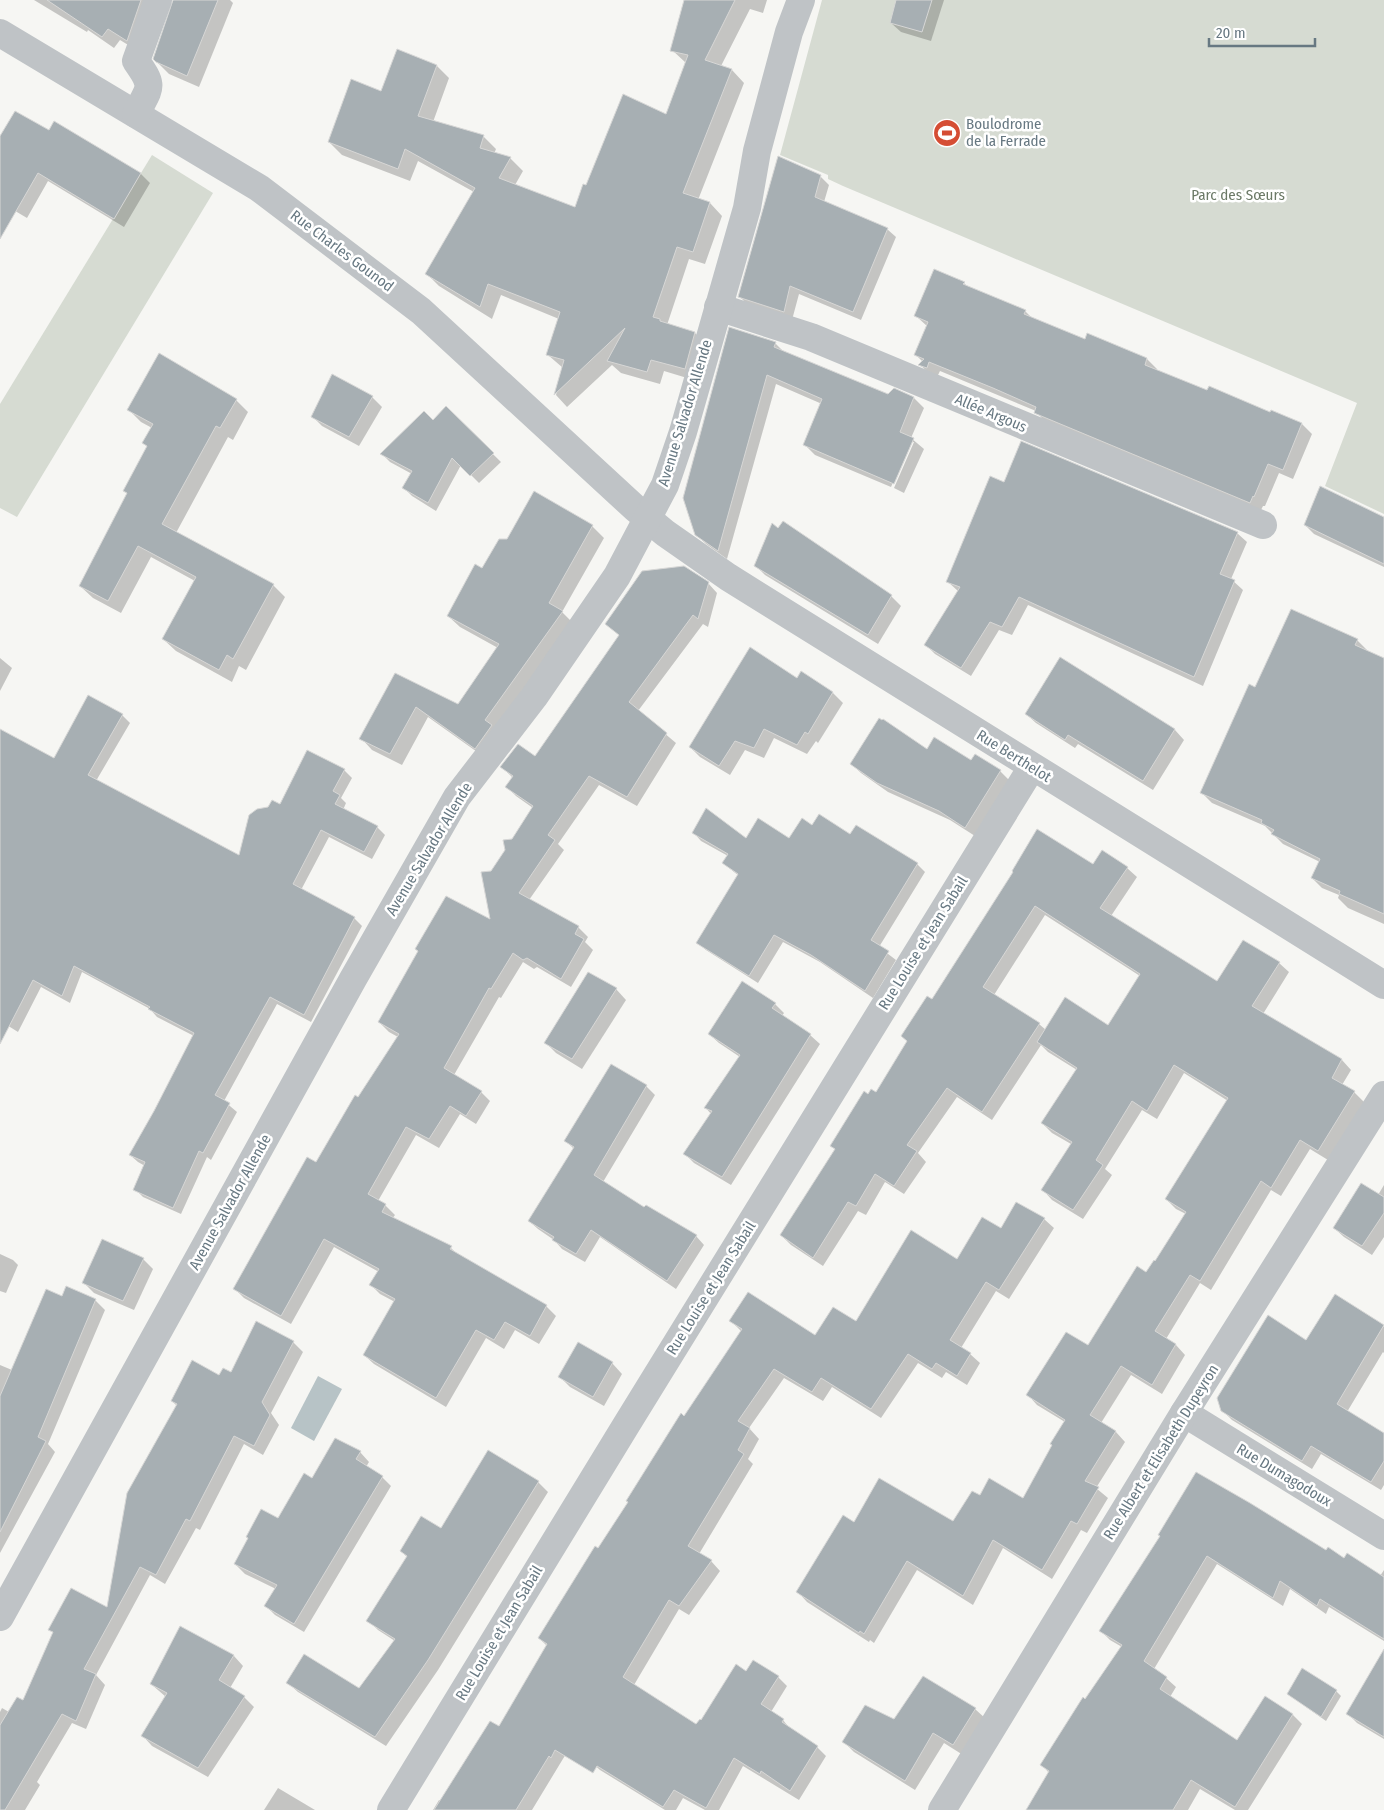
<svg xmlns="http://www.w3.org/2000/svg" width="1384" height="1810" font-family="'Fira Sans Condensed',sans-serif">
  <rect width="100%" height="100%" fill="#f6f6f3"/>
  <g fill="#d6dbd2">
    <path d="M822,0H1384V514L1325,486L1357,403L843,186L828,179V175L780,155Z"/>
    <path d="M152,155L213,193L17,517L0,508V404Z"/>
  </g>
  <path fill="#b7c3c6" d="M318,1376L342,1389L314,1441L291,1428Z"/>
  <g fill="#0003" fill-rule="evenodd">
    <path d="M34,0H159L138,51L120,40L114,48L88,30L87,32Z"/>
    <path d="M174,0H230L233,3L199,87L169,74L157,62Z"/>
    <path d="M685,0H767L763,13L750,9L721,66L732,70L744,83L698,200L710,203L722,216L705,264L689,259L667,325L695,333L707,345L697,381L664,371L660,384L621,373L612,365L567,407L556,395L563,368L548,355L559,319L501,295L492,319L439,286L427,274L474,192L418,161L410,181L342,155L329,142L382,92L398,50L437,66L449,78L433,122L483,136L496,149L494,154L510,158L523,171L515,185L575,208L587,187L667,115L686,63L672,50Z"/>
    <path d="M898,0H944L931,41L901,32L891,23Z"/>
    <path d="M49,131L141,174L150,183L124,227L48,181L27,218L0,202V139Z"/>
    <path d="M820,176L829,185L824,202L887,229L896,237L861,320L799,294L792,320L748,305L740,297Z"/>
    <path d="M964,283L969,288L1025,311L1033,319L1085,341L1147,359L1157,369L1156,370L1208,391L1302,424L1312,434L1293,479L1279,473L1265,506H1263L1260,512L1045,422L1036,411L940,371L937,377L930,374L920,365L923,362L916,355L928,327L916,316Z"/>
    <path d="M775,343L784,352L888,395L894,390L914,398L924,408L911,438L924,449L904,493L894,488L914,442H911L891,487L815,455L805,445L822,404L776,384L727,559L706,544L696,534Z"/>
    <path d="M372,397L382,407L359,446L322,426L312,416Z"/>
    <path d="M236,400L248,412L233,440L228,437L176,533L273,585L285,597L246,670L239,666L232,682L176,651L163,639L195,581L151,557L121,613L93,598L80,586L128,494L124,490L148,447L143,443L152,428L141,422L129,410Z"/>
    <path d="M446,408L501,462L479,483L461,465L436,511L412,496L404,488L412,474L390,462L382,454L433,422Z"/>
    <path d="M1005,484L1237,533L1247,542L1231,579L1243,590L1203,686L1028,605L1012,635L999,630L971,676L935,654L926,645L959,592L947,581Z"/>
    <path d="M535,493L592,526L604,538L562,612L574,624L487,759L428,717L402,765L372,750L361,738L395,674L459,705L498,648L460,627L448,616L483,570L508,541Z"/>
    <path d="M1384,518V567L1314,534L1305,525Z"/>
    <path d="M755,565L891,596L901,606L878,644L765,575Z"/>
    <path d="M708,583L717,593L708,627L703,624L638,711L676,743L637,806L599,785L558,844L564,850L529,900L578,927L588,937L585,942L593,950L571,987L537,967L534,969L523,962L501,998L499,997L454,1075L481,1092L490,1101L476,1124L460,1114L439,1148L416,1135L378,1201L385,1205L395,1215L392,1219L451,1248L459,1256L546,1306L556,1316L539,1344L515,1330L504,1349L486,1338L446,1407L374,1364L364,1355L395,1302L380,1294L370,1284L379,1272L334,1247L291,1324L244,1298L235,1289L398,1037L389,1032L379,1022L491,922V872L533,808L516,796L507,787L513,778L502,767L535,757L620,636L607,624Z"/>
    <path d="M1357,640L1367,650L1366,651L1384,659V924L1348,908L1338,898L1339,895L1322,888L1312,878L1320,862L1283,844L1265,826L1212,803L1202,793L1255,688Z"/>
    <path d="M0,658L12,668L0,691Z"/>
    <path d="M1060,659L1175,730L1184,740L1153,790L1078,744L1075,748L1036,723L1026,714Z"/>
    <path d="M833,693L843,703L818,743L816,741L807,754L774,738L764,758L745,750L730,775L700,757L690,747Z"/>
    <path d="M122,715L130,723L96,781L239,857L280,805L344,770L352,778L341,798L346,803L343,810L377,827L385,835L372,859L329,837L301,890L354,918L362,926L311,1022L277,1004L224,1101L237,1112L211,1160L207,1157L181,1214L143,1197L135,1189L145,1166L138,1162L130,1155L155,1112L194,1036L157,1017L150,1009L82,972L70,1003L41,987L18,1032L2,1022L0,1026V730L55,759Z"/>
    <path d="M927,750L1000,771L1009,780L975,836L950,820L888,792L861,773L852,764Z"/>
    <path d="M813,827L851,836L917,864L925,872L879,947L896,960L873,998L820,962L783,942L758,983L706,950L698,943L739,876L723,863L728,856L701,841L694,833L746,840H790Z"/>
    <path d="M1093,866L1127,868L1137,877L1111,916L1217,983L1279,963L1289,972L1263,1014L1342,1060L1351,1070L1342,1085L1354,1092L1364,1102L1328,1160L1310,1149L1281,1196L1271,1190L1211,1290L1200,1283L1166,1339L1176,1345L1185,1355L1162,1394L1131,1375L1101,1423L1116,1432L1125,1442L1096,1488L1108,1498L1087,1533L1081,1530L1052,1579L1003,1548L973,1605L917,1570L874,1643L870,1640L869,1642L807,1602L798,1592L854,1524L954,1523L980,1497L1023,1500L1065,1422L1037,1405L1028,1395L1088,1347L1156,1263L1186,1214L1176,1209L1166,1199L1228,1101L1184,1073L1157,1119L1142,1110L1105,1169L1112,1175L1083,1219L1052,1200L1043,1190L1071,1144L1052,1133L1042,1123L1077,1070L1048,1052L1041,1045L992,1120L957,1097L918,1153L926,1162L904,1194L885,1182L866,1215L858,1211L823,1266L791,1245L781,1235L868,1096L876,1094L908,1042L902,1036L933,1001L1014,872ZM1045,915L1140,976L1108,1026L1046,1030L1039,1024L994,995Z"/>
    <path d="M616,989L626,1000L582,1069L556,1053L546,1043Z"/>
    <path d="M775,1004L784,1013L782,1016L810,1035L820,1044L731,1185L694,1163L685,1154L711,1114L705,1107L740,1057L719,1043L709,1034Z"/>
    <path d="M646,1086L655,1095L603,1182L645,1208L696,1236L704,1245L676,1289L600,1237L585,1262L562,1249L554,1240L538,1229L529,1221L574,1149L566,1141Z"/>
    <path d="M1384,1185V1237L1372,1255L1344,1237L1334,1228L1378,1195Z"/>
    <path d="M1044,1219L1054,1228L1009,1299L996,1291L961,1348L970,1354L980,1363L967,1385L946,1372L942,1378L918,1363L881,1418L832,1387L823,1401L784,1378L749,1428L759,1439L748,1459L753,1464L699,1554L711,1561L720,1571L689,1615L679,1609L634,1685L696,1726L747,1673L778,1677L787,1686L771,1712L783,1720L791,1730L817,1747L826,1756L799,1800L743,1766L719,1810H705L683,1798L676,1810H665L600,1770L590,1761L615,1673L532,1810H433L439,1800L441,1801L499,1728L547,1646L539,1638L598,1550L741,1331L731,1321L816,1337L856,1323L957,1261L1002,1229Z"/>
    <path d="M0,1254L13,1260L18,1265L6,1293L0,1291Z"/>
    <path d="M143,1259L153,1269L134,1310L94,1293L84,1283Z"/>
    <path d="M66,1288L96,1301L105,1310L48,1444L55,1452L0,1553V1365L12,1370L62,1298Z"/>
    <path d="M1335,1296L1384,1327V1353L1383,1352L1347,1412L1384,1435V1485L1381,1490L1321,1454L1312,1469L1232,1420L1222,1410L1307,1341Z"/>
    <path d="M257,1323L293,1342L303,1352L271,1413L279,1425L263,1455L244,1444L200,1530L196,1528L165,1584L150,1575L96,1675L105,1685L86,1729L72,1723L37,1782L40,1785L25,1810H0V1712L2,1708L9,1712L24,1702L54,1633L50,1629L108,1609L177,1406L172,1401L220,1376L231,1374Z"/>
    <path d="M612,1363L622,1374L604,1406L570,1387L559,1376Z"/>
    <path d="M360,1452L369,1462L366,1467L382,1477L391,1486L304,1632L275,1615L266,1606L276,1589L245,1574L235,1564L249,1539L247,1537L279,1520L313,1480Z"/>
    <path d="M488,1452L538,1482L548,1492L438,1670L386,1746L298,1692L288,1683L359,1689L395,1641L378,1630L368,1620L407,1557L401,1551L441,1530Z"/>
    <path d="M1161,1536L1326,1552L1380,1576L1384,1570V1641L1329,1607L1326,1614L1290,1589L1283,1606L1217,1564L1154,1669L1166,1678L1176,1687L1170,1697L1238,1741L1265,1698L1293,1715L1302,1724L1248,1810H1235L1200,1789L1188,1810H1027L1049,1773L1042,1765L1122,1647L1110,1640L1101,1631Z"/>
    <path d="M181,1628L234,1656L243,1666L230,1688L244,1697L254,1707L208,1777L152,1746L143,1736L166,1697L151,1684Z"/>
    <path d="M1384,1671V1739L1357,1723L1348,1714Z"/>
    <path d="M924,1678L975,1709L986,1719L963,1755L944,1743L915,1790L854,1752L844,1742L894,1721Z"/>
    <path d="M1336,1691L1341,1696L1326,1721L1288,1694Z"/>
    <path d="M278,1788L315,1810H264Z"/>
  </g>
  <g fill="#a7afb3" stroke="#d7d7d6">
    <path d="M47,0H141L127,41L108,29L102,37Z"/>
    <path d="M173,0H218L187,76L156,62L153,59Z"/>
    <path d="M684,0H735L705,60L732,69L683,193L710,202L693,252L677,247L653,317L660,319V321L695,332L685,369L651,360L647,372L607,361L625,328L554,395L564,360L546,355L560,312L488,284L480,307L425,274L475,188L405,149L398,169L328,142L351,79L381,91L397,49L437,65L418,116L484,135L480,148L511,157L499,178L575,207L583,184L586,185L623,94L666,114L688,55L670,51Z"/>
    <path d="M896,0H932L922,32L890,23Z"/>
    <path d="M15,111L49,130L54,121L141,173L114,219L38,173L0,239V136Z"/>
    <path d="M778,156L821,175L815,197L888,228L853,312L790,286L784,312L738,297Z"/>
    <path d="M934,269L965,282L963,284L1026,310L1024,314L1085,339L1087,333L1147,358L1145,365L1207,390L1209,386L1270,412L1271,410L1302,423L1283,470L1268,464L1254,497L1253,496L1250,503L1034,413L1036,407L993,388L929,362L927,368L918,365L924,359L914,355L928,322L914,316Z"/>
    <path d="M729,327L776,342L774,347L888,394L894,388L914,397L900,432L914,438L894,484L803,445L822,399L767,375L718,551L695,535L683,498Z"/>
    <path d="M159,353L237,399L220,428L216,426L162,524L274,584L233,659L227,655L219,670L162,639L196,577L138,546L108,601L79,586L127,493L123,491L147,446L142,443L153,424L127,410Z"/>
    <path d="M332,374L373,396L349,437L311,417Z"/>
    <path d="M446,406L494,453L470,476L452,458L428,503L402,488L412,471L380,454L424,411L433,420Z"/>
    <path d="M1021,441L1238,532L1220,574L1235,580L1194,677L1019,597L1002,627L990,622L961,668L924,645L960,587L946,582L990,476L1004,482Z"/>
    <path d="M1320,486L1384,517V564L1304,525Z"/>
    <path d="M534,491L593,525L549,603L563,611L485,720L492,725L475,749L416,707L390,754L359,739L395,673L458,704L499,644L447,616L475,564L482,568L499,539H507Z"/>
    <path d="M783,521L892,595L868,635L754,566L772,523L778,528Z"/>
    <path d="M684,566L709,582L698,619L693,615L629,702L667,733L627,797L589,776L548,835L555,840L519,893L579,926L575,934L584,939L561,979L527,958L523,960L513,953L491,989L489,988L444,1068L482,1091L466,1116L450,1106L429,1139L406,1127L368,1194L386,1204L382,1212L452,1246L450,1249L547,1305L530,1336L505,1322L494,1340L476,1330L436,1398L363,1355L395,1299L369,1285L379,1269L324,1239L281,1316L233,1289L307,1157L316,1162L355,1095L358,1097L399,1034L378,1022L418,951L415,949L446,896L490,919L481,872L491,871L505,850L503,840L512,839L533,806L505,787L513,776L500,767L518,744L535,756L619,635L605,624L642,571Z"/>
    <path d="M1291,609L1358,639L1355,645L1384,658V914L1339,894L1340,891L1311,878L1320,859L1271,834L1274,830L1261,823L1262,820L1200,793L1249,684L1255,687Z"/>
    <path d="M750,647L797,678L801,671L833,692L808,734L805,732L797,745L764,729L754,748L735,741L719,766L689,747Z"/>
    <path d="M1060,657L1175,729L1143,781L1068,735L1065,740L1025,714Z"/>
    <path d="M88,695L123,714L88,775L239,855L249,815L257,809L268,807L272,800L280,804L307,750L345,769L333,791L340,795L335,804L378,826L364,852L321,830L293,884L355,917L304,1015L270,997L215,1095L230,1103L203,1153L199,1151L173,1208L133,1190L145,1162L129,1155L154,1111L194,1033L148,1009L150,1007L74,966L62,996L33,980L0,1044V729L54,758Z"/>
    <path d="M879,718L882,720L883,719L927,749L934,737L971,760L975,754L1001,770L965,828L939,811L877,783L850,764Z"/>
    <path d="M706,808L746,838L758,818L789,838L802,818L812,825L819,814L850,834L856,825L918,863L871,940L889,951L865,991L811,955L774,935L749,976L696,943L738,874L722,863L728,854L692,833Z"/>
    <path d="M1037,829L1093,864L1102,850L1128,867L1100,908L1217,981L1243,940L1280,962L1252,1006L1342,1059L1332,1078L1355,1091L1318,1151L1300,1140L1271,1188L1261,1181L1200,1281L1190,1275L1155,1331L1176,1344L1152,1385L1121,1366L1090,1415L1116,1431L1085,1481L1099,1487L1077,1524L1071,1521L1042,1570L993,1540L963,1596L907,1561L864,1634L860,1631L859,1633L796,1592L843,1515L854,1522L879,1478L953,1521L972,1491L980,1495L989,1478L1023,1498L1052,1445L1050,1444L1065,1420L1026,1395L1066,1332L1088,1345L1137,1266L1146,1272L1154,1260L1155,1261L1186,1212L1165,1199L1228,1098L1174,1065L1147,1111L1132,1101L1096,1160L1103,1165L1073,1210L1041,1190L1072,1142L1041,1123L1077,1068L1037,1042L1065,997L1108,1025L1140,974L1035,906L983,987L1040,1023L982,1112L947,1088L907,1145L917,1151L894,1186L875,1174L856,1206L848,1202L813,1258L780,1235L835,1149L830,1146L864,1091L868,1094L871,1089L876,1092L907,1041L901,1036L927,996L932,999L1013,872L1012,871Z"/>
    <path d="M588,972L617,988L572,1059L544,1043Z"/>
    <path d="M742,981L776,1003L772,1008L811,1034L722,1177L683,1154L712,1111L704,1108L740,1055L708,1034Z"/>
    <path d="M611,1064L647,1085L594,1175L644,1207L646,1205L697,1235L667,1281L591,1230L576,1254L552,1240L554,1237L528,1221L574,1147L564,1141Z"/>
    <path d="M1361,1183L1384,1197V1213L1362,1246L1333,1228Z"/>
    <path d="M1016,1202L1045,1218L999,1290L986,1282L950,1340L971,1353L957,1376L936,1363L932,1369L908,1354L871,1409L821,1378L812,1392L774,1369L738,1421L750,1428L738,1450L744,1454L688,1546L712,1560L679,1606L669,1600L623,1677L696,1724L700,1719L701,1720L736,1664L746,1671L753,1660L779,1676L761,1704L784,1719L782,1722L818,1746L790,1791L761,1771L760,1774L734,1758L706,1808L674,1790L663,1807L597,1766L593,1773L555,1750L551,1758L549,1756L516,1810H434L490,1721L499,1726L547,1644L538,1638L595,1546L598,1548L628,1502L626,1501L681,1413L684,1416L742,1329L729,1321L748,1292L815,1335L833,1307L856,1321L911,1230L957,1259L982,1217L1001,1228Z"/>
    <path d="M102,1239L144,1258L123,1301L82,1283Z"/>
    <path d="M66,1286L96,1299L38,1437L46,1441L0,1532V1396L46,1289L62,1296Z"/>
    <path d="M1335,1294L1384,1325L1337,1404L1384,1433V1461L1371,1482L1311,1446L1302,1461L1221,1411L1217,1398L1268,1315L1306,1340Z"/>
    <path d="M256,1321L294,1341L262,1402L270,1415L254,1446L234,1436L190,1521L186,1519L156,1575L140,1567L84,1669L96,1674L76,1721L62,1714L5,1810H0V1725L17,1697L23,1700L53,1632L48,1630L71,1588L107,1607L127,1493L177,1404L171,1401L192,1360L219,1375L223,1368L231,1372Z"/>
    <path d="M578,1342L613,1362L593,1397L558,1377Z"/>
    <path d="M335,1438L361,1451L356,1459L383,1476L294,1624L264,1606L277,1585L234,1564L248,1538L246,1537L261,1509L278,1518L304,1473L312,1478Z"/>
    <path d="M488,1450L539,1481L428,1660L375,1737L286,1683L304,1654L359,1688L395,1639L366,1621L407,1556L400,1551L421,1516L441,1528Z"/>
    <path d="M1196,1472L1250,1503L1326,1550L1328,1547L1344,1558L1347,1553L1384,1577V1639L1320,1599L1317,1606L1280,1581L1273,1598L1207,1556L1144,1661L1167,1677L1160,1689L1237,1740L1265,1696L1293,1714L1235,1807L1191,1780L1173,1810H1026L1049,1771L1040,1765L1083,1697L1085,1699L1122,1645L1099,1631L1160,1536L1158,1535Z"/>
    <path d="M180,1626L234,1655L219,1680L245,1696L198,1768L141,1736L167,1693L150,1684Z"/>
    <path d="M1384,1649V1737L1346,1714Z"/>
    <path d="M1302,1668L1337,1690L1321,1717L1287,1694Z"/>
    <path d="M923,1676L976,1708L953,1745L933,1733L905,1781L842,1742L865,1705L894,1719Z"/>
  </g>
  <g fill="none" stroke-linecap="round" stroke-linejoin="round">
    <g stroke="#bfc3c6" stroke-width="28">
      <path d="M0,33L259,188L421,311L635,508L665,533L728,577L1384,985"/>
      <path d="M136,114C150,86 155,88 136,61L158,0"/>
      <path d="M718,307L811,337L1263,525"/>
      <path d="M1184,1413L1384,1536"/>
      <path d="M0,1617L353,979L457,797L534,697L617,576L665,485L683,432L747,208L757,151L789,32L801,0"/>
      <path d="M391,1810L625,1427L1032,767"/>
      <path d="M942,1810L1184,1413L1384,1095"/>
    </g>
  </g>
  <defs>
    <g id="stadium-disc" transform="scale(1.4375)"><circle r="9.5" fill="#d54d34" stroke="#fff"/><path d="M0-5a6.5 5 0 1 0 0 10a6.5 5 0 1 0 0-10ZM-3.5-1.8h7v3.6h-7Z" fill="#fff"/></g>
  </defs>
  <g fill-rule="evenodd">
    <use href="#stadium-disc" x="947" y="133"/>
  </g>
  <g text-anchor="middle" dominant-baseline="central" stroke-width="5" stroke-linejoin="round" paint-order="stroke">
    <g font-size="15" fill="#677882" stroke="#fff" text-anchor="start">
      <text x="966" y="124">Boulodrome<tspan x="966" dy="17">de la Ferrade</tspan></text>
    </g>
    <g font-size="15" fill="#6b7966" stroke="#fff">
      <text x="1238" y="195">Parc des Sœurs</text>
    </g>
    <g font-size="15" fill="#677882" stroke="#fff">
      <text transform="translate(342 251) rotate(37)">Rue Charles Gounod</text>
      <text transform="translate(685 413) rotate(-73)">Avenue Salvador Allende</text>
      <text transform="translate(991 413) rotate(23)">Allée Argous</text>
      <text transform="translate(1014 756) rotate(32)">Rue Berthelot</text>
      <text transform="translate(429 849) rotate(-59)">Avenue Salvador Allende</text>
      <text transform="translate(923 943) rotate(-58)">Rue Louise et Jean Sabail</text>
      <text transform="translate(230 1202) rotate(-61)">Avenue Salvador Allende</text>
      <text transform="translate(711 1288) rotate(-58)">Rue Louise et Jean Sabail</text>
      <text transform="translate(1161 1452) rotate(-58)">Rue Albert et Elisabeth Dupeyron</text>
      <text transform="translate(1284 1475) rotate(31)">Rue Dumagodoux</text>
      <text transform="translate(499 1633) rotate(-59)">Rue Louise et Jean Sabail</text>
    </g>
  </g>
  <path d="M1209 38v8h106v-8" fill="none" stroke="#677882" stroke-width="2.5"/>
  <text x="1216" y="38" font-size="15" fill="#677882" stroke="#ffffff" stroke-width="4" paint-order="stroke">20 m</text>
</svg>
